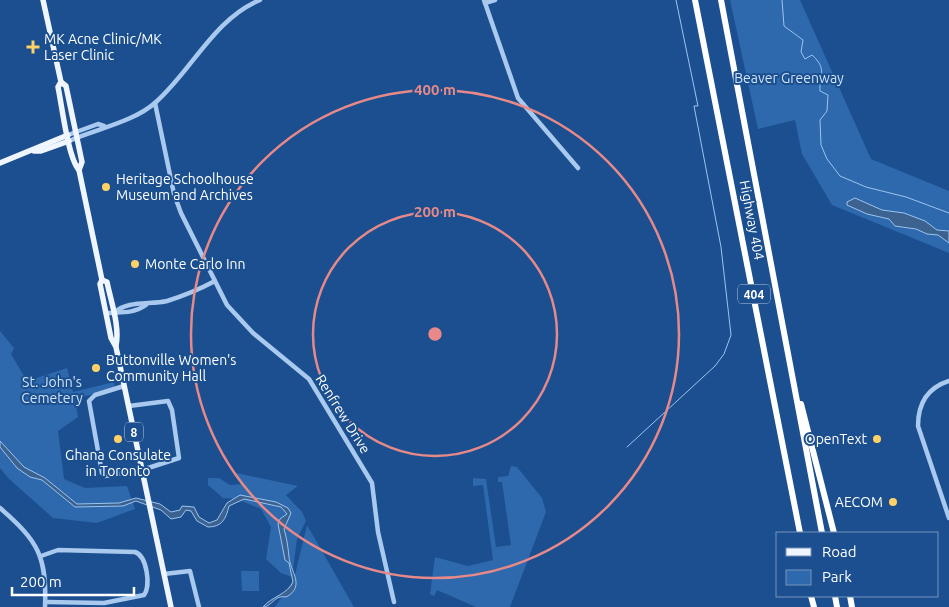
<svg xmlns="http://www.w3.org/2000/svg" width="949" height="607" font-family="Ubuntu,sans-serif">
  <rect width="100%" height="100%" fill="#1b4f8f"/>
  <g fill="#2e69ad">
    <path d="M730,0H800L871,159L949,191V253L832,205L802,154L795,120L758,129Z"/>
    <path d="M0,331L14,348L11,354L27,381L67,368L73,392L114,382L115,388L75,399L78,417L58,431L64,479L85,488L127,486L135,509L97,523L53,518L8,478L0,468Z"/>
    <path d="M511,466L517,467L542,498L546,512L510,607H476L437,590L434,596L430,594L435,557L468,566L493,560L483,485L473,486V478L486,479L496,547L511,545L502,482H498V477L508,476Z"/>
    <path d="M236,473L298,486L286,495L302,512L306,521L297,539L292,577L281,573L266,559L271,527L261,509L237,499L223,498L208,485V478H219L230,485L242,484Z"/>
    <path d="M307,525L354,607H275L294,579Z"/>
    <path d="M241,571H259V591H242Z"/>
  </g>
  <g fill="#3c6290" stroke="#9cc4f0">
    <path d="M855,198L882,210L904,213L925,221L937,230L949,231V243L938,235L927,234L916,229L895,226L889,219L867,214L847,205V202Z"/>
    <path d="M0,441L24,467L45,478L77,504L119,503L136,498L160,504L171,512L180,510L182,506L194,507L199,517L209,523L217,520L227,503L240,495L276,502L288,508L291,513L284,529C287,539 288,547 289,557C290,571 305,585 288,596C285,598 283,596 280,597C273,599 270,607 263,607C271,597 288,594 293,582L289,563L285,560L278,524L280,519L287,514L281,507L244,499L229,506C226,519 222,527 208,527L197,521L191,511L186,510L181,517L171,519L161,510L136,501L123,506L75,507L42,480L30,477L17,468L0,447Z"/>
  </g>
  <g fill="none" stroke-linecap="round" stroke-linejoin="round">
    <g stroke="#9cc4f0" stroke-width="1">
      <path d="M782,0L784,26L803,40L801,52L805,59L812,55C828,69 819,76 820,91L828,95L827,111L820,120L821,145L827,159L840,176L866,187L906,197L949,213"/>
      <path d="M627,447L715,366L724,354L731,335L721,247L694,106H698L676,0"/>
    </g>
    <g stroke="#a9c9ee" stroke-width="4.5">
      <path d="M484,0L518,98L578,168"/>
      <path d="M485,3L495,0"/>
      <path d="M155,103L174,194L181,213L227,305L253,333L309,379L372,483L378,532L394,602"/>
      <path d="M68,135L98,124L104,126"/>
      <path d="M69,141C96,129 134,122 156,102C192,70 214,19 260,0"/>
      <path d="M106,313C121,312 133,314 146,305"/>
      <path d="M114,313C127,300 150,305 167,301C183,296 200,289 215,281"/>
      <path d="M949,381C927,388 918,404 918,426L949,518"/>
      <path d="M124,386L95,395L89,401L102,473L105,476L142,470L179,458L172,410L168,401L129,406"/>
      <path d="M0,508C38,541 47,556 45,607"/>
      <path d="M41,556L58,550L135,552C147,556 151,586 144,595L104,603L46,602"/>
      <path d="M164,574L190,571L199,607"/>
    </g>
    <g stroke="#f0f6ff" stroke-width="5.5">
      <path d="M43,0L61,82L66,86L82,162L79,170"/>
      <path d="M61,82L58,87C62,106 68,158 79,170L102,280L100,284L111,338L116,347L171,607"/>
      <path d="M34,151H41L69,141"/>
      <path d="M0,163L68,135"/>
      <path d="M102,280L107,282C111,302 120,326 116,346"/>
    </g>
    <g stroke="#fff" stroke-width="6">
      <path d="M695,0L800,533"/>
      <path d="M721,0L822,533"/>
      <path d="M801,404L834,533"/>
      <path d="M811,596L814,607"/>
      <path d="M835,596L837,607"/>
      <path d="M850,596L852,607"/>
    </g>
  </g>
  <g fill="none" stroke="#e88989" stroke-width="2.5">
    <circle cx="435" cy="334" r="122"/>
    <circle cx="435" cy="334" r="244"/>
  </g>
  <g fill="#ffd166" stroke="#1b4f8f" stroke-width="2">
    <path d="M30.5 39.5h5v5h5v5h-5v5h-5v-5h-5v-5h5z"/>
    <circle cx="106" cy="187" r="5"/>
    <circle cx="135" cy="264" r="5"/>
    <circle cx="96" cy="368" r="5"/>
    <circle cx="118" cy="439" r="5"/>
    <circle cx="877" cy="439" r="5"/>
    <circle cx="893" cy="502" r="5"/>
  </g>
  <g text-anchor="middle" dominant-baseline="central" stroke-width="4" stroke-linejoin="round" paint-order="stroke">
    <g fill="#1b4f8f" stroke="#bbcadd" stroke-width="1">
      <rect x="738" y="284.5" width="32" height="19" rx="4"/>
      <rect x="125" y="422.5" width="18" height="19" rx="4"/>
    </g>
    <g font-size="12" font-weight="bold" fill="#fff">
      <text x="754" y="294">404</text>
      <text x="134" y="432">8</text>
    </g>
    <g font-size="14" fill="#fff" stroke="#1b4f8f" text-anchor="start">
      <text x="44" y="39">MK Acne Clinic/MK<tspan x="44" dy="16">Laser Clinic</tspan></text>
      <text x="116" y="179">Heritage Schoolhouse<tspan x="116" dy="16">Museum and Archives</tspan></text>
      <text x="145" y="264">Monte Carlo Inn</text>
      <text x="106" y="360">Buttonville Women's<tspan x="106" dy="16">Community Hall</tspan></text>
      <text x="867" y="439" text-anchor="end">OpenText</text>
      <text x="118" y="455" text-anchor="middle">Ghana Consulate<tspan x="118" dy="16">in Toronto</tspan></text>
      <text x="883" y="502" text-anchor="end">AECOM</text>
    </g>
    <g font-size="14" fill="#cfe3fa" stroke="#1b4f8f">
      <text x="789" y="78">Beaver Greenway</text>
      <text x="52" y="382">St. John's<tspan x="52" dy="16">Cemetery</tspan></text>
    </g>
    <g font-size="14" fill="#fff" stroke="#1b4f8f">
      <text transform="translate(752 220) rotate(79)">Highway 404</text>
      <text transform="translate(343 414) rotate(58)">Renfrew Drive</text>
    </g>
  </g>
  <circle cx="435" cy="334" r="8" fill="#e88989" stroke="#1b4f8f" stroke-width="2.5"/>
  <g font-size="15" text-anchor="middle" font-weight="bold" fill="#e88989" stroke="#1b4f8f" stroke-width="4" stroke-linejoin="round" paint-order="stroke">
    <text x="435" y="95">400 m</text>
    <text x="435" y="217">200 m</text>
  </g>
  <rect x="776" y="532" width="162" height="65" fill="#1b4f8f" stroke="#7695bc"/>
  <rect x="786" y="548" width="25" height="8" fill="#f0f6ff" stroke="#7695bc"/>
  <text x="822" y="557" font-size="15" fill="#ffffff">Road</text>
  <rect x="786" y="570" width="25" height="15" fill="#2e69ad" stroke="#7695bc"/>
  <text x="822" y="582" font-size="15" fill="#ffffff">Park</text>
  <path d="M12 587v8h122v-8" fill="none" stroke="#ffffff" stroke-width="2.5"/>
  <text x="20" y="587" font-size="15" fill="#ffffff" stroke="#1b4f8f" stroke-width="4" paint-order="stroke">200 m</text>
</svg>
